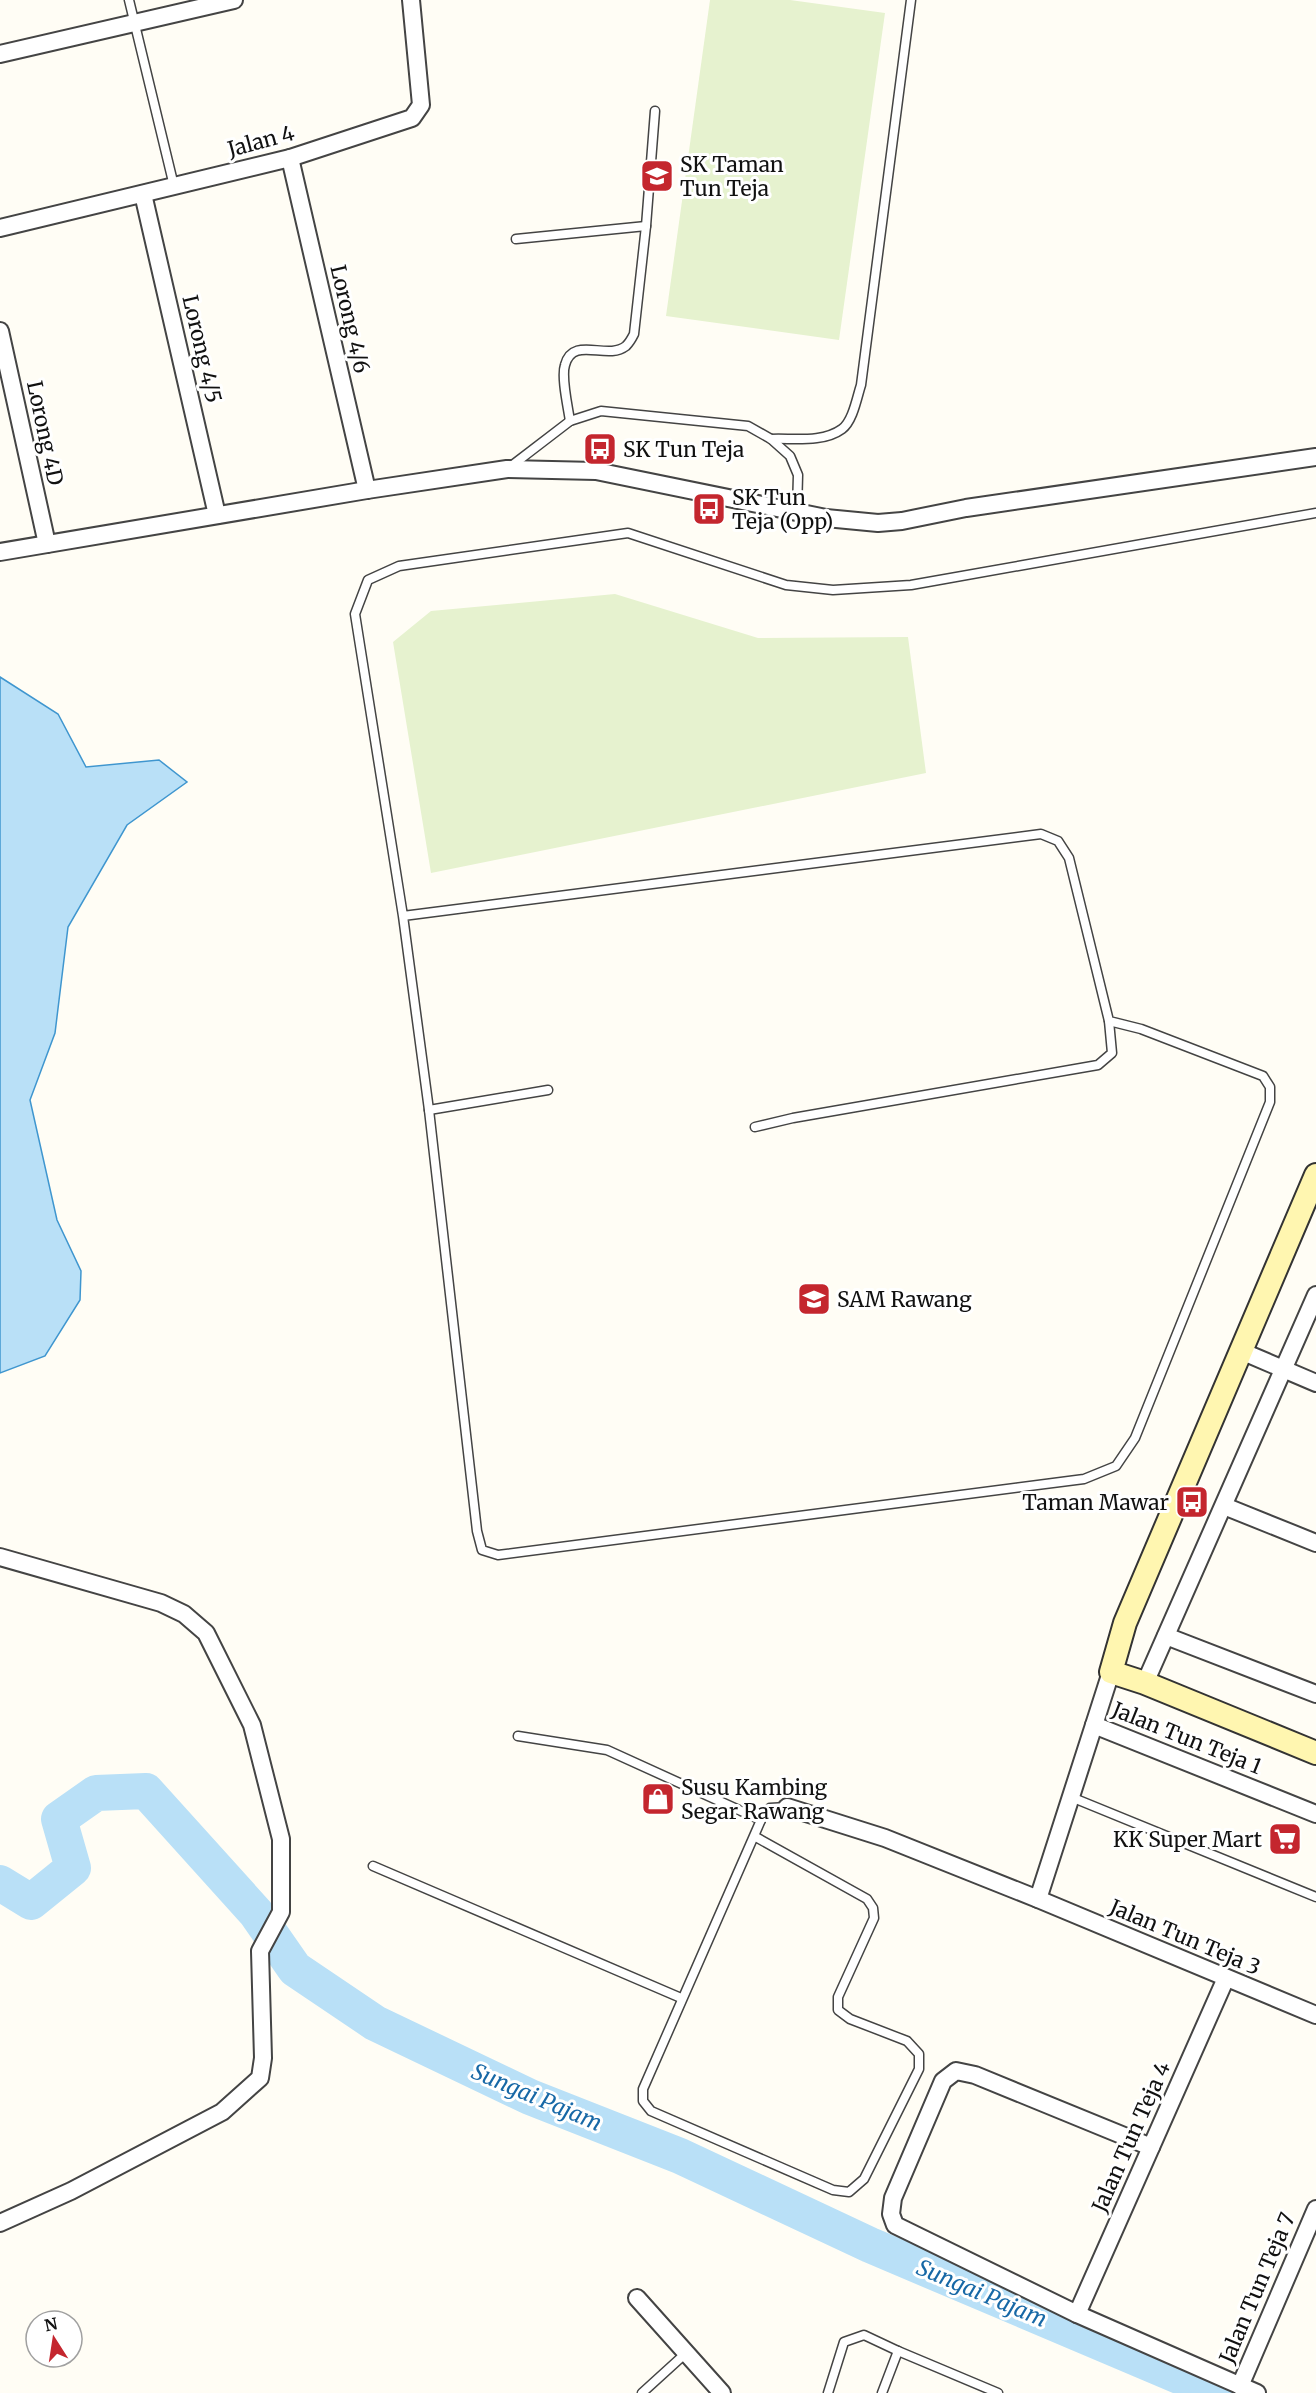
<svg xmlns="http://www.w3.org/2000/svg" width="1316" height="2393" font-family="Merriweather,serif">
  <rect width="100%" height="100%" fill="#fffdf5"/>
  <g fill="#e6f2cf">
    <path d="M710,0H790L885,13L839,340L666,316Z"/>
    <path d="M615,594L758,638L908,637L926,773L431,873L393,642L431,611Z"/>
  </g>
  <path fill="#b9e0f7" stroke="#3f96cf" stroke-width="1.5" d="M0,677L58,714L86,767L159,760L187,782L127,825L68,927L55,1033L30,1100L57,1220L81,1271L80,1300L45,1356L0,1373Z"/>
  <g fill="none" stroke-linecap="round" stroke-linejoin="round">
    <path stroke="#b9e0f7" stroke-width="36" d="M0,1883L31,1902L73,1868L59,1819L96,1793L146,1791L256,1913L295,1969L375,2023L530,2097L680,2156L870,2245L1219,2393"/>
    <g stroke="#444" stroke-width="11">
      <g id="lane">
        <path d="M129,0L174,186"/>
        <path d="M516,239L646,226"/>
        <path d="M570,421C568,407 561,377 565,365C573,335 607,361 626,346C629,343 632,338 634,334L646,226L655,111"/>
        <path d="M771,439C793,438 823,443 842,429C853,421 857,397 861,385L911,0"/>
        <path d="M510,467L570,421L601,411L748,426L771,439L790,456L798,475L797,511"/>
        <path d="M403,916L1041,834L1058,841L1069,858L1109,1021L1141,1029L1263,1076L1270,1087V1102L1135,1438L1116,1466L1084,1479L498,1555L482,1550L477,1531L429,1110L403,916L355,614L368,580L399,566L628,533L786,585L833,590L911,585L1316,513"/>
        <path d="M429,1110L548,1090"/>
        <path d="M755,1127L793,1118L1098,1065L1112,1053L1109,1021"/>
        <path d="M518,1736L607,1750L761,1820"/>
        <path d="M1071,1797L1316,1897"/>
        <path d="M754,1836L867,1899L873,1908L874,1918L838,1997V2010L850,2019L907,2041L919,2054V2069L864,2179L849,2192L833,2190L651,2111L643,2101V2089L764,1813L770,1808L787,1807"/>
        <path d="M373,1866L681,1998"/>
        <path d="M642,2393L686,2353"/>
        <path d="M828,2393L844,2342L864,2335L898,2351L998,2393"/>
        <path d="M882,2393L898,2351"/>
      </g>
    </g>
    <g stroke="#444" stroke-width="20">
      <g id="street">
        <path d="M0,54L234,0"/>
        <path d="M290,158L367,490"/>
        <path d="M143,194L217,515"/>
        <path d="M0,228L290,158L412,118L421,105L411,0"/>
        <path d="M0,331L47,544"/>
        <path d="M0,552L367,490L507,469L596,471L826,518L878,523L902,521L966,508L1316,457"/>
        <path d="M1241,1351L1316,1383"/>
        <path d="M1224,1506L1316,1543"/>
        <path d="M0,1557L161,1603L184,1614L206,1633L252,1725L281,1839V1912L260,1951L263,2058L260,2078L222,2112L71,2191L0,2223"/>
        <path d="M1166,1636L1316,1694"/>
        <path d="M1111,1672L1094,1725L1316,1814"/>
        <path d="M1145,1683L1316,1295"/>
        <path d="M787,1807L885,1838L1038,1899L1316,2015"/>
        <path d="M1038,1899L1094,1725"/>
        <path d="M1151,2147L975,2075L956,2071L943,2081L893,2198L891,2214L895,2225L1077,2314L1257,2393"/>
        <path d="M637,2298L722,2393"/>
        <path d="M1077,2314L1226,1978"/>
        <path d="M1240,2386L1316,2209"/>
      </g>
    </g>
    <g stroke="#333" stroke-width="26">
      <path id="secondary" d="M1316,1175L1125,1623L1111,1672L1145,1683L1316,1753"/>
    </g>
    <use href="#lane" stroke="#fff" stroke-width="8"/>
    <use href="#street" stroke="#fff" stroke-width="16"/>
    <use href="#secondary" stroke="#fff6b0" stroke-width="22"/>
  </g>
  <defs>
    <g id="school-square" transform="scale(1.725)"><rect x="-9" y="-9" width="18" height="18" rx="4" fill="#c4262e" stroke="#fff"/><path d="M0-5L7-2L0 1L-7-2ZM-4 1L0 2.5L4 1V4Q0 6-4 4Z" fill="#fff"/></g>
    <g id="bus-square" transform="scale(1.725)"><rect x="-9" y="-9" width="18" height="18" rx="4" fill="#c4262e" stroke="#fff"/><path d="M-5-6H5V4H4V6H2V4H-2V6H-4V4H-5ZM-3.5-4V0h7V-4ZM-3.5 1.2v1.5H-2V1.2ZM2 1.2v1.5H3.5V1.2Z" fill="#fff"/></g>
    <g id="shop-square" transform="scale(1.725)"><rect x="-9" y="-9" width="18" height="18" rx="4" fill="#c4262e" stroke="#fff"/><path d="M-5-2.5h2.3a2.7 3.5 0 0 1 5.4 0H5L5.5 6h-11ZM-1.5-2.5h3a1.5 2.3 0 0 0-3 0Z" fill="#fff"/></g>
    <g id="supermarket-square" transform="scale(1.725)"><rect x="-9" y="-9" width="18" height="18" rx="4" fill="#c4262e" stroke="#fff"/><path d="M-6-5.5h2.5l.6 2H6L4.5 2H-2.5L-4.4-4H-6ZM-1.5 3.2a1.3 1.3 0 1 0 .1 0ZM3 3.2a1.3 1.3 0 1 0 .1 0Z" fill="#fff"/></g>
  </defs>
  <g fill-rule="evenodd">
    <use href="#school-square" x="657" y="176"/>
    <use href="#bus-square" x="600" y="449"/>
    <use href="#bus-square" x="709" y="509"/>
    <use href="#school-square" x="814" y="1299"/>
    <use href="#bus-square" x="1192" y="1502"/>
    <use href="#shop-square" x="658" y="1799"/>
    <use href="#supermarket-square" x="1285" y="1839"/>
  </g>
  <g text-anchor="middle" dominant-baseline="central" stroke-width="6" stroke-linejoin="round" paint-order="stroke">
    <g font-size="21" fill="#111" stroke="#fff">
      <text transform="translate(261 141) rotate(-15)">Jalan 4</text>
      <text transform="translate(350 319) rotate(77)">Lorong 4/6</text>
      <text transform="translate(202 349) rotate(77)">Lorong 4/5</text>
      <text transform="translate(45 433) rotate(78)">Lorong 4D</text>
      <text transform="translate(1187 1738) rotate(22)">Jalan Tun Teja 1</text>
      <text transform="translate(1185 1937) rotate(23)">Jalan Tun Teja 3</text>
      <text transform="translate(1131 2137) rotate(-66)">Jalan Tun Teja 4</text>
      <text transform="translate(1257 2288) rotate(-67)">Jalan Tun Teja 7</text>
    </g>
    <g font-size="21" fill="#111" stroke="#fff" text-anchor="start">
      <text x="680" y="164">SK Taman<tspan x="680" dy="24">Tun Teja</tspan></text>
      <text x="623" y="449">SK Tun Teja</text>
      <text x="732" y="497">SK Tun<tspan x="732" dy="24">Teja (Opp)</tspan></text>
      <text x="837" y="1299">SAM Rawang</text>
      <text x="1169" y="1502" text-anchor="end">Taman Mawar</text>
      <text x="681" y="1787">Susu Kambing<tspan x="681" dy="24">Segar Rawang</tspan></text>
      <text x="1262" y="1839" text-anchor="end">KK Super Mart</text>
    </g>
    <g font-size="22" font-style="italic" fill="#1768a6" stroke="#fff">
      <text transform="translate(537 2097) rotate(23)">Sungai Pajam</text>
      <text transform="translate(982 2293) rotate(23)">Sungai Pajam</text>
    </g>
  </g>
  <g transform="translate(54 2339) rotate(348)"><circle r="28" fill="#ffffff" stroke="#a0a0a0" stroke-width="1.5"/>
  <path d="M0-4.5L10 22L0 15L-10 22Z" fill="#c4262e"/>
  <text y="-9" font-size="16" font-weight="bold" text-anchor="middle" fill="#111111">N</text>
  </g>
</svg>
